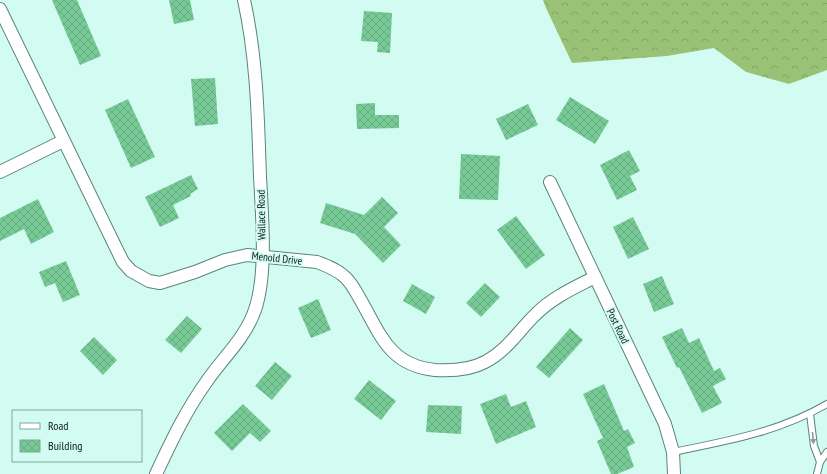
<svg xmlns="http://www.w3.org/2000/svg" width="827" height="474" font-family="'PT Sans Narrow',sans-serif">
  <defs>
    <pattern id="forest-crowns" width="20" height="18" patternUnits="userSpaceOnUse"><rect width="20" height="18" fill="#99c276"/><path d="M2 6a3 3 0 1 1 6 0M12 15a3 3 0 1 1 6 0" fill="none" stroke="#83a666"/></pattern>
    <pattern id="building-cross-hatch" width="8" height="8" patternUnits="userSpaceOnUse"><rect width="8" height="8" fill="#77ca96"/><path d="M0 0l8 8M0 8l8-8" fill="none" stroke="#66ad81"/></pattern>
  </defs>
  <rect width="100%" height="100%" fill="#d2fcf2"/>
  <path fill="url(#forest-crowns)" d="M543,0H827V70L789,84L746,72L714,48L667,56L572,63L546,8Z"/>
  <g fill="url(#building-cross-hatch)">
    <path d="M52,0H77L101,56L80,65Z"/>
    <path d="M169,0H190L194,20L174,24Z"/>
    <path d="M364,11L392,13L390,53L377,52L378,42L361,41Z"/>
    <path d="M215,78L218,124L195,126L191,79Z"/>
    <path d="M570,97L609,121L595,144L556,120Z"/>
    <path d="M128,99L155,157L131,168L105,110Z"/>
    <path d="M375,103V115H399V128L357,129L356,104Z"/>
    <path d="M528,104L538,125L506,140L496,119Z"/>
    <path d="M629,150L640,171L630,176L637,190L617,200L600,165Z"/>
    <path d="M461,154L500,156L498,200L459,199Z"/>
    <path d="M191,175L198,189L190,194L191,196L173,205L179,218L160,227L145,197Z"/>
    <path d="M382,197L398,213L384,227L401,245L383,263L355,234L320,223L326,203L364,215Z"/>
    <path d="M38,199L54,232L31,244L24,229L0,241V218Z"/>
    <path d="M516,216L545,255L526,269L497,230Z"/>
    <path d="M633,217L649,249L628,259L613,227Z"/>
    <path d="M66,261L80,295L63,302L55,283L45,287L39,272Z"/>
    <path d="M662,276L674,304L654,312L643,284Z"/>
    <path d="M485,283L500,297L481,317L466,303Z"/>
    <path d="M412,284L435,297L426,314L403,301Z"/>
    <path d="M318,299L331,330L311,338L298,308Z"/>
    <path d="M187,316L202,329L181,353L165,340Z"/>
    <path d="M570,328L583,340L549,378L536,367Z"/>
    <path d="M682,328L689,343L699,338L714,371L720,368L726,379L713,386L722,403L702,413L679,367L677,368L662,337Z"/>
    <path d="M94,337L117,360L103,375L80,351Z"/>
    <path d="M275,362L292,376L272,400L255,386Z"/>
    <path d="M369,380L396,401L381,420L354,399Z"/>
    <path d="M604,384L624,431L628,429L635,443L627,447L634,467L617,474H611L597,441L603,438L583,394Z"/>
    <path d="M506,394L511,407L526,401L536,427L496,444L480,404Z"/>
    <path d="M243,404L271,431L260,442L250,433L232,451L214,433Z"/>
    <path d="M428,405L462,406L461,434L426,432Z"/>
  </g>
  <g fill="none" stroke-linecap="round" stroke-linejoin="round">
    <g stroke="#5c837a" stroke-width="8">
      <g id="service">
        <path d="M810,414L814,446L820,462"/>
        <path d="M673,452C727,441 779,432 827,404"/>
        <path d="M817,474L820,462L827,452"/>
      </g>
    </g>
    <g stroke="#5c837a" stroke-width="14">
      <g id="minor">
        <path d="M0,9L118,252L123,262L131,271L149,281L160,283L195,272L225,260L247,255L317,262C328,266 338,270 346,278C352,284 356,292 360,299C380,333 388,365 435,370C452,371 470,370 485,362C507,351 519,330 536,314C553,297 574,288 595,277"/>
        <path d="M0,172L63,141"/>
        <path d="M550,182L665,424L673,452L674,474"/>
        <path d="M156,474C171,442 186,410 207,381C222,359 243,340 253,315C268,280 262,215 260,177C258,118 257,59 244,0"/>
      </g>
    </g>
    <use href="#service" stroke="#fff" stroke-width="6"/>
    <use href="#minor" stroke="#fff" stroke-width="12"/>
  </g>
  <defs><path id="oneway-solid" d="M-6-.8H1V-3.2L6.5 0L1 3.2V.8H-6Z"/></defs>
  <use fill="#929998" href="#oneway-solid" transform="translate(813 438) rotate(84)"/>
  <g text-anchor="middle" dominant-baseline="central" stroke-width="4" stroke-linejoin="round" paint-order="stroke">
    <g font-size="11" fill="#0d1d1a" stroke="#d2fcf2">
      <text transform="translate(261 215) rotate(-91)">Wallace Road</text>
      <text transform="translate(277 258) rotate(6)">Menold Drive</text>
      <text transform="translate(618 326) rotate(64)">Post Road</text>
    </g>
  </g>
  <rect x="12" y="410" width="130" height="52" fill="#d2fcf2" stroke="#83a39c"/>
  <rect x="20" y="423" width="20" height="6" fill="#ffffff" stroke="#83a39c"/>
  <text x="48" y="430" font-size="12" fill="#0d1d1a">Road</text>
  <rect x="20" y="440" width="20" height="12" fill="url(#building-cross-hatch)" stroke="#83a39c"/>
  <text x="48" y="450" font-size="12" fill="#0d1d1a">Building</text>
</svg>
